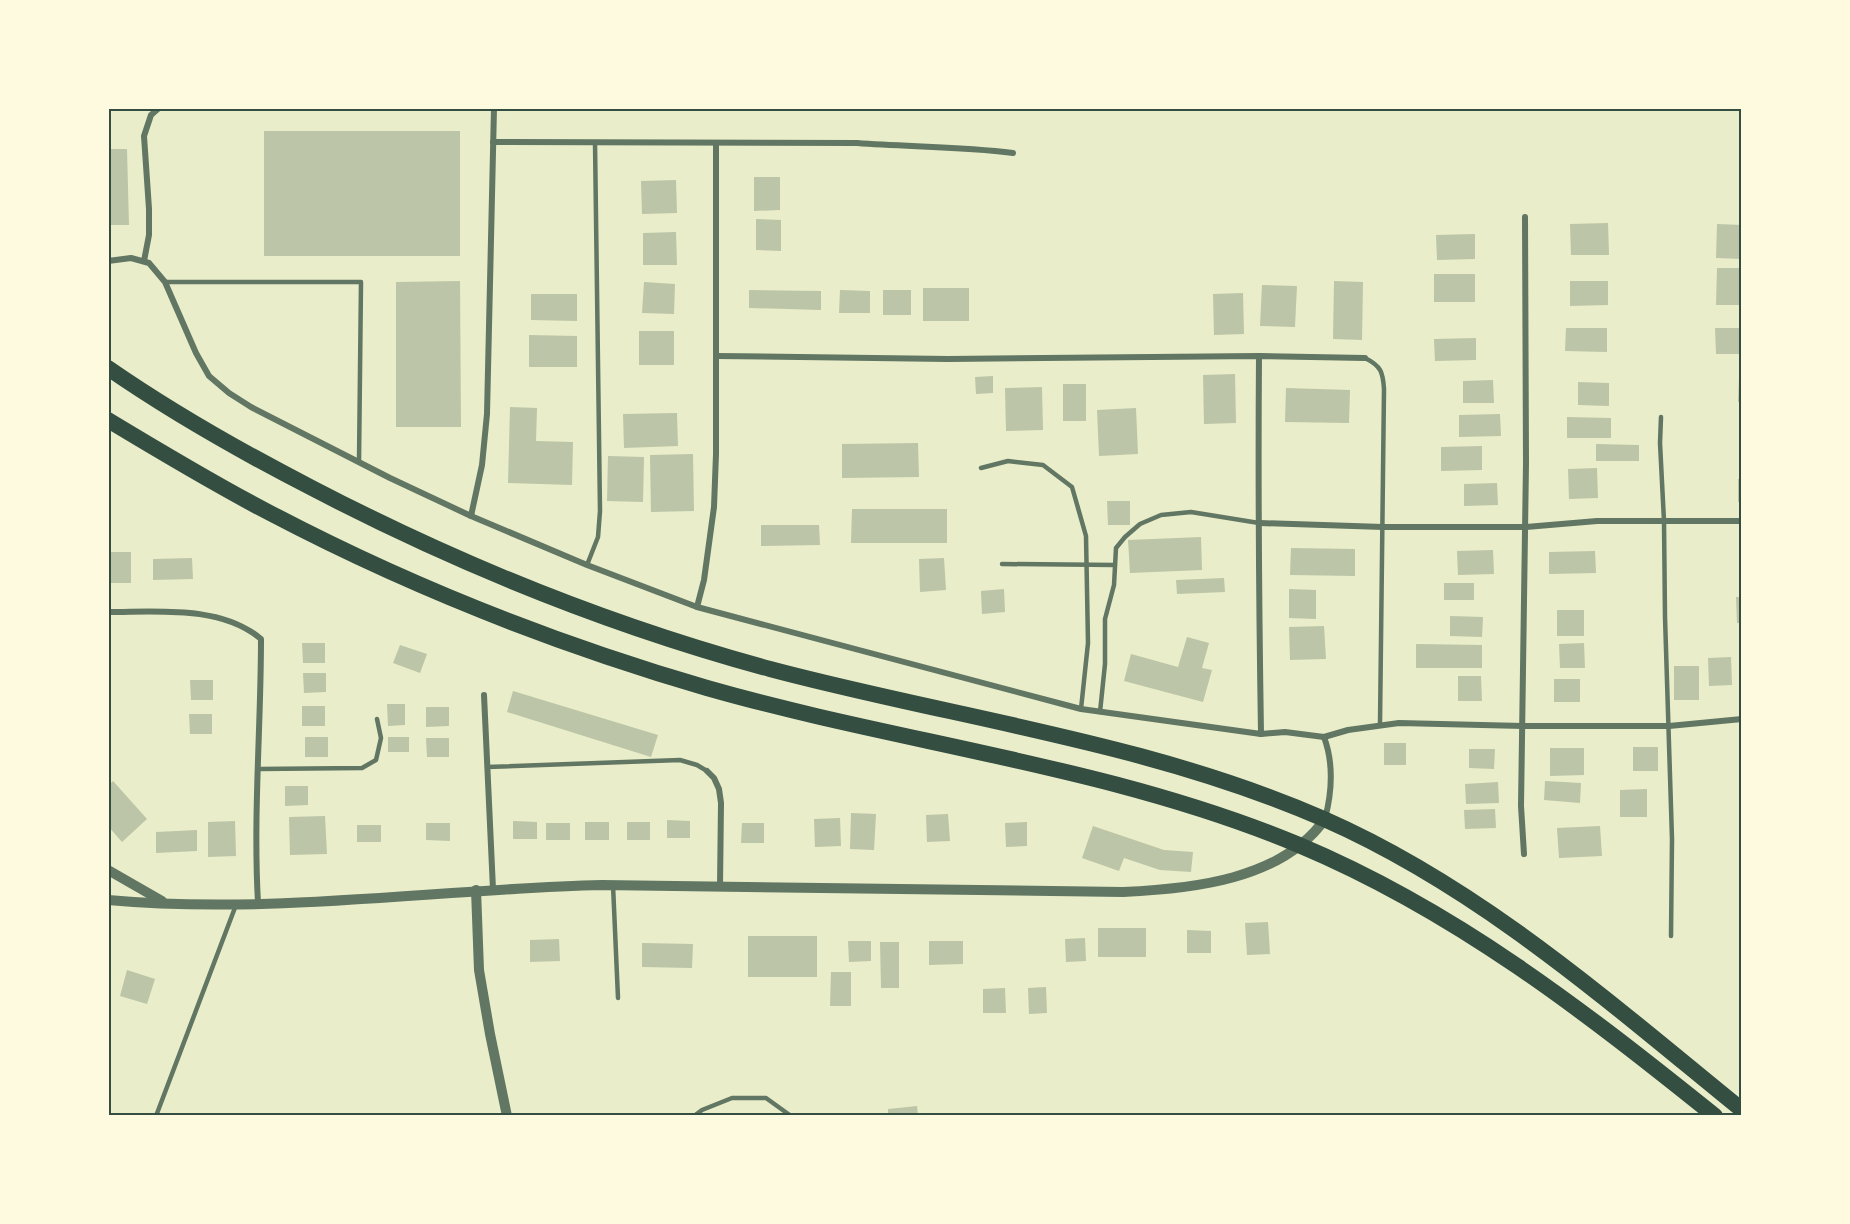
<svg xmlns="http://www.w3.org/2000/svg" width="1850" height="1224" font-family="'DejaVu Sans',sans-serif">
  <rect width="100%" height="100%" fill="#e9edc9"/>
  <g fill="#bcc5a7">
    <rect x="108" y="108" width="2" height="40"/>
    <rect x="264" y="131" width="196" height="125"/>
    <path d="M108,149H127L129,225H108Z"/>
    <path d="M754,177H780V210L754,211Z"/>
    <path d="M676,180L677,213L642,214L641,181Z"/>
    <path d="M756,219L781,220V251L756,250Z"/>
    <path d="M1608,223L1609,255H1571L1570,224Z"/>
    <path d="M1717,224L1742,225V259L1716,258Z"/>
    <path d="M676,232L677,265H643V233Z"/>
    <path d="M1475,234V259L1437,260L1436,235Z"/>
    <path d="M1717,268H1742V305H1716Z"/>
    <rect x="1434" y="274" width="41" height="28"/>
    <path d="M460,281L461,427H396V282Z"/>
    <path d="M1334,281L1363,282L1362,340L1333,339Z"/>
    <path d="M1570,281H1608V305L1570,306Z"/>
    <path d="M644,282L675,284L674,314L642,313Z"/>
    <path d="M1262,285L1297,286L1295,327L1260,326Z"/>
    <rect x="923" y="288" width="46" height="33"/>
    <path d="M749,290L821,291V310L749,308Z"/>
    <path d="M840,290L870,291V313H839Z"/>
    <rect x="883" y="290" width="28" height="25"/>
    <path d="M1243,293L1244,334L1214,335L1213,294Z"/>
    <path d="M531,294H577V321L531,320Z"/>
    <path d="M1566,328H1607V352L1565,351Z"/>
    <path d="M1715,328H1742V354H1716Z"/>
    <rect x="639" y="331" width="35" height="34"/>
    <path d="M529,335L577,336V367H529Z"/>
    <path d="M1476,338V360L1435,361L1434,339Z"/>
    <path d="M1235,374L1236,423L1204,424L1203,375Z"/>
    <path d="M993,376V393L976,394L975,377Z"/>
    <path d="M1739,378L1742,379V402H1738Z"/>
    <path d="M1493,380L1494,403H1463V381Z"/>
    <path d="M1578,382L1609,383V406L1578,405Z"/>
    <rect x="1063" y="384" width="23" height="37"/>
    <path d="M1042,387L1043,430L1006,431L1005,388Z"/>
    <path d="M1286,388L1350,390L1349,423L1285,422Z"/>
    <path d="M510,407L537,408L536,441L573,442L572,485L508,483Z"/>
    <path d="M1136,408L1138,454L1099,456L1097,410Z"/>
    <path d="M677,413L678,446L624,448L623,414Z"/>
    <path d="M1500,414L1501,436L1459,437V415Z"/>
    <path d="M1567,417L1611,418V438H1567Z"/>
    <path d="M918,443L919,477L842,478V444Z"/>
    <path d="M1596,444L1639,445V461H1596Z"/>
    <path d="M1482,446V470L1441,471V447Z"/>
    <path d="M693,454L694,511L651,512L650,455Z"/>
    <path d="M608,456L644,457L643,502L607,501Z"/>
    <path d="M1597,468L1598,498L1569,499L1568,469Z"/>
    <rect x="1738" y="479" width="4" height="23"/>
    <path d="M1497,483L1498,505L1464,506V484Z"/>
    <path d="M1107,501H1130V525H1108Z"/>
    <path d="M852,509H947V543H851Z"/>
    <path d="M761,525H819L820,545L761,546Z"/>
    <path d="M1201,537L1202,570L1130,573L1128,540Z"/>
    <path d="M1291,548L1355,549V576L1290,575Z"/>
    <path d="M1493,550L1494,574L1458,575L1457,551Z"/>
    <path d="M1595,551L1596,573L1549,574V552Z"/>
    <rect x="108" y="552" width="23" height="31"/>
    <path d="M192,558L193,579L153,580V559Z"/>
    <path d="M944,558L946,590L920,592L919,559Z"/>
    <path d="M1224,578L1225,592L1177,594L1176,580Z"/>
    <rect x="1444" y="583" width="30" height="17"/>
    <path d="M1004,589L1005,612L982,614L981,591Z"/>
    <path d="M1289,589L1316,590V619L1289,618Z"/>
    <path d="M1736,597H1742V623H1737Z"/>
    <rect x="1557" y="610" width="27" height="26"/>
    <path d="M1450,616L1483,617L1482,637L1450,636Z"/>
    <path d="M1324,626L1326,659L1290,660L1289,627Z"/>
    <path d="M1187,637L1209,643L1202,668L1212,670L1203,702L1124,681L1131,654L1178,667Z"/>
    <path d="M302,643H325V663H303Z"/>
    <path d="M1584,643L1585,668H1560L1559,644Z"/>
    <path d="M1416,644L1482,645V668H1416Z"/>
    <path d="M400,645L427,654L420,673L393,663Z"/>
    <path d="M1731,657L1732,685L1709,686L1708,658Z"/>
    <rect x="1674" y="666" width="25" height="34"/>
    <path d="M303,673H326V692L304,693Z"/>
    <path d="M1458,676H1481L1482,701H1458Z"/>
    <rect x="1554" y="679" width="26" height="23"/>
    <path d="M190,680H213V700H191Z"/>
    <path d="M513,691L658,735L651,757L507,712Z"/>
    <path d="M387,704H405V725L388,726Z"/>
    <rect x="302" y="706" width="23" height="20"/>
    <path d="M426,707H449V726L426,727Z"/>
    <path d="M189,714H212V734H190Z"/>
    <rect x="305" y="737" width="23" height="20"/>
    <rect x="388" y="737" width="21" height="15"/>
    <path d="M426,738H449V757H427Z"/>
    <rect x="1384" y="743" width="22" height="22"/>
    <rect x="1633" y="747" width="25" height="24"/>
    <path d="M1550,748H1584V775L1550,776Z"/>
    <path d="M1469,749H1495L1494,769L1469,768Z"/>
    <path d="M113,781L147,819L122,842L108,826V786Z"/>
    <path d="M1545,781L1581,783L1580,803L1544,800Z"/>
    <path d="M1498,782L1499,803L1466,804L1465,784Z"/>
    <path d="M285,786H308V805L285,806Z"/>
    <path d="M1647,789V817H1620V790Z"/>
    <path d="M1495,809L1496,828L1465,829L1464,810Z"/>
    <path d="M851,813L876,814L874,850L850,849Z"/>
    <path d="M948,814L950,841L927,842L926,815Z"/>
    <path d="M325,816L327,854L290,855L289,817Z"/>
    <path d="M840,818L841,846L815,847L814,819Z"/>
    <path d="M667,820L690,821V838H667Z"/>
    <path d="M235,821L236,856L208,857V822Z"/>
    <path d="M513,821L537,822V839H513Z"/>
    <rect x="585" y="822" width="24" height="18"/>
    <rect x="627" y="822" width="23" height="18"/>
    <path d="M1027,822V846L1006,847L1005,823Z"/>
    <path d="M426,823H450V841L426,840Z"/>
    <rect x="546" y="823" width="24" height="17"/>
    <path d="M742,823H764V843H741Z"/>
    <rect x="357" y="825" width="24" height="17"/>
    <path d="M1093,826L1164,850L1193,852L1191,872L1160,870L1124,858L1119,871L1082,858Z"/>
    <path d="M1600,826L1602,856L1559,858L1557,828Z"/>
    <path d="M197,830V851L156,853V832Z"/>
    <path d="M1268,922L1270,954L1247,955L1245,923Z"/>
    <rect x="1098" y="928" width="48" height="29"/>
    <path d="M1187,930L1211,931V953H1187Z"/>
    <rect x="748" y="936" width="69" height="41"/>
    <path d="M1085,938L1086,961L1066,962L1065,939Z"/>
    <path d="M559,939L560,961L530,962V940Z"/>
    <path d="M848,941H871V961L849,962Z"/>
    <path d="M929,941H963V964L929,965Z"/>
    <path d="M880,942H899V988H881Z"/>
    <path d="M642,943L693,944L692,968L642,967Z"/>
    <path d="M127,970L155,979L147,1004L120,996Z"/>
    <path d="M831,972H851V1006H830Z"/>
    <path d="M1046,987L1047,1013L1029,1014L1028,988Z"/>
    <path d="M1005,988L1006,1013H983V989Z"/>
    <path d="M917,1106L918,1116H888V1109Z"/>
  </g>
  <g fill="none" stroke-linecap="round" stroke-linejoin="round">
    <g stroke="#617663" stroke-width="4.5">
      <path d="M165,282H361L359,462"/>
      <path d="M1365,358C1381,366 1383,372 1384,389L1380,724"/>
      <path d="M1661,417L1660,443L1664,521L1665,617L1672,839L1671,936"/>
      <path d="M981,468L1008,461L1043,465L1072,487L1086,536L1088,643L1081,709"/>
      <path d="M1002,564L1115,565"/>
      <path d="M587,565L598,537L600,511L595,142"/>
      <path d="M1100,712L1105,664V619L1114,585L1116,548L1125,537L1140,524L1161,515L1191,512L1259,523"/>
      <path d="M487,767L680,760L697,765L707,771"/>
      <path d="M258,769L362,768L376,760L381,738L377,719"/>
      <path d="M613,885L618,998"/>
      <path d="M156,1116L236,905"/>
      <path d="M694,1116L702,1110L732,1098H766L791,1116"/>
    </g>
    <g stroke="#617663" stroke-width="6">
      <path d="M493,142L857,143C909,147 961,146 1013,153"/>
      <path d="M108,261L131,258L149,263L165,282L196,353L209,376L229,393L251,407L390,478L471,516L587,565L697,607L1081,709L1261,734L1285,732L1324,737L1348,730L1399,723L1523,726H1669L1742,719"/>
      <path d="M144,261L149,235V209L144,136L151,115L159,108"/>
      <path d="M716,356L948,359L1259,356L1365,358"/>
      <path d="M1259,356C1258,482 1259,608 1261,734"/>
      <path d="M471,516L482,465L487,414L494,108"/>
      <path d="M1260,523L1383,527H1526L1597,521H1742"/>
      <path d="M697,607L704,580L714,507L716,454V143"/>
      <path d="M108,612C158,612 221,605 261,639C261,727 253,815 258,903"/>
      <path d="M484,695L493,889"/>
      <path d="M1324,737C1334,764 1332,792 1325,819"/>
      <path d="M707,771L714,778L719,789L721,803L720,886"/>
      <path d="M1524,854L1521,806L1526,463L1525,217"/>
    </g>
    <g stroke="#617663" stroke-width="10">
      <path d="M108,870L162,901"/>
      <path d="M476,890L479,970L490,1034L507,1116"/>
      <path d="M108,900C272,915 438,889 602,885L1123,892C1191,889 1282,880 1325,819"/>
    </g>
    <g stroke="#344e41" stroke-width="16">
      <path d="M108,368C173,413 242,452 312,488C458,564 611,626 770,669C954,718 1148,742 1324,819C1481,888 1610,1003 1742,1110"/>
      <path d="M108,420C161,452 214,484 270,513C409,586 556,644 707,688C903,744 1110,766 1299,845C1456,911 1584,1011 1715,1116"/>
    </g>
  </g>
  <rect width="1850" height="1224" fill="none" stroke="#fefae0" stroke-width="219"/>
  <rect x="110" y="110" width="1630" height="1004" fill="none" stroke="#344e41" stroke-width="2"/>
</svg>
